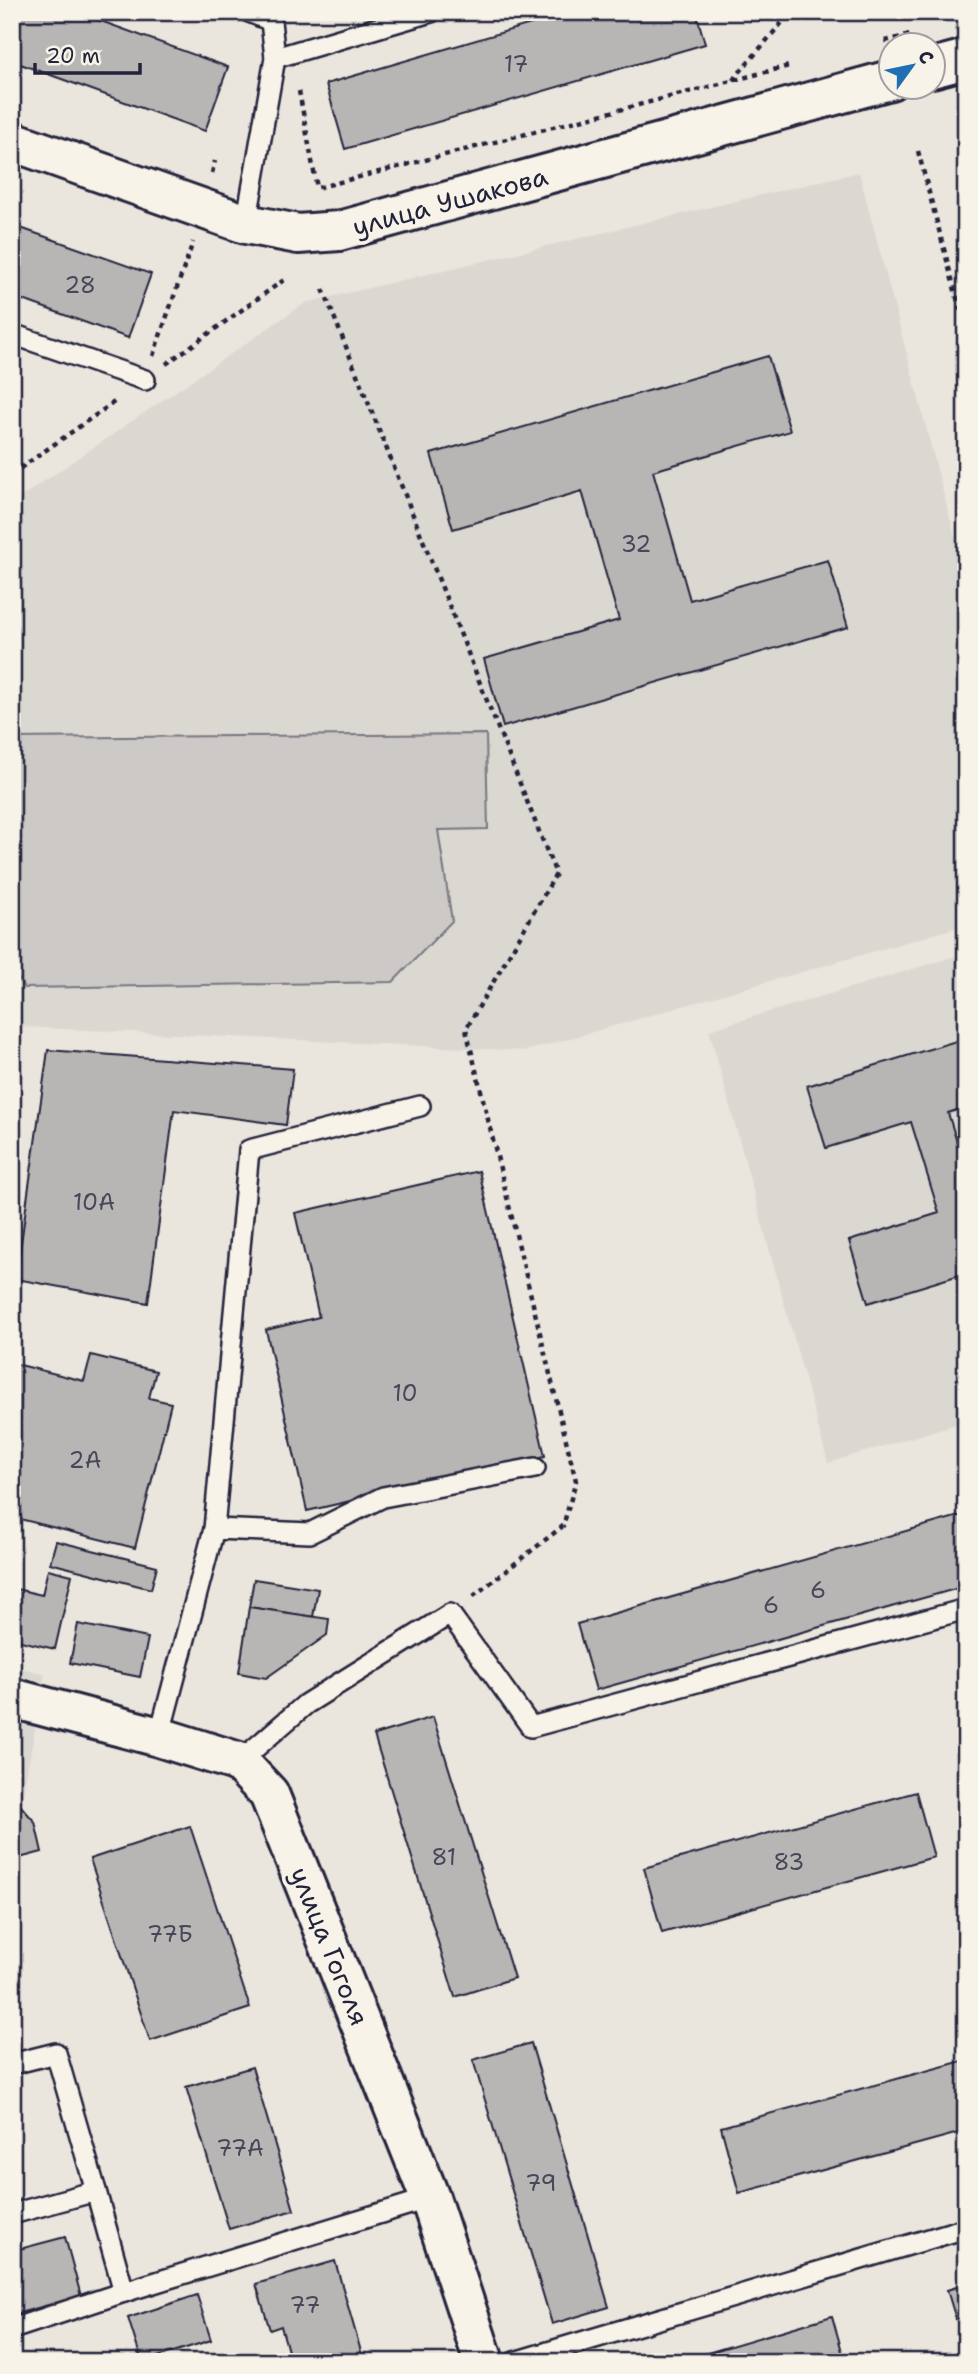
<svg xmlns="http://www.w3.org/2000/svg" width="978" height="2374" font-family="'Shantell Sans',sans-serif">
  <rect width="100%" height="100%" fill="#eae6de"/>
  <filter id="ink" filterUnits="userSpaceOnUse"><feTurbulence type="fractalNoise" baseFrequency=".0143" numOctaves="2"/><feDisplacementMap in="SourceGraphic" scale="14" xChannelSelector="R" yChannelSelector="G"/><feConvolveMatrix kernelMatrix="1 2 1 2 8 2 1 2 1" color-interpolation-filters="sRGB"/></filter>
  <g filter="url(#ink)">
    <g fill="#dbd8d2">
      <path d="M859,172L966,579V925L526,1051L22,1027L12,1013V503L305,303Z"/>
      <path d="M966,953V1421L828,1463L709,1030Z"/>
      <path d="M12,1665L45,1674L15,1838L12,1839Z"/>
    </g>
    <path fill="#cdc9c6" stroke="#787680" stroke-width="2" d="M486,734L488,829L438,830L452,921L393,982L24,988L12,969V738Z"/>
    <g fill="#b8b6b5" stroke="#22223b" stroke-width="2">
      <path d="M12,12H76L228,67L205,131L12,61Z"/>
      <path d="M572,12H696L705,44L345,149L326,84Z"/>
      <path d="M12,225L151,274L128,338L12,296Z"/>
      <path d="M768,356L790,431L653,471L690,600L828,560L848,627L503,727L484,659L619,620L582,491L453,529L431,454Z"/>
      <path d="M966,1038V1107L948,1113L966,1172V1273L868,1303L849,1241L939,1213L911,1122L826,1148L807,1086Z"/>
      <path d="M48,1050L293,1069L286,1125L174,1110L148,1303L16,1279Z"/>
      <path d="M479,1171L545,1456L307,1511L266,1330L319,1317L295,1213Z"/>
      <path d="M91,1355L156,1371L149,1398L171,1403L135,1548L12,1517V1363L84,1381Z"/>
      <path d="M966,1514V1586L596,1690L577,1624Z"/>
      <path d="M56,1541L157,1566L151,1589L50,1563Z"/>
      <path d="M48,1569L72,1575L55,1649L12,1639V1588L42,1595Z"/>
      <path d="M254,1579L318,1589L313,1617L249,1607Z"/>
      <path d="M249,1607L329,1619L327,1635L266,1678L239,1673Z"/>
      <path d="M78,1624L148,1638L140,1677L70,1663Z"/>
      <path d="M433,1717L514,1978L455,1997L374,1735Z"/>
      <path d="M916,1792L934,1857L662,1933L644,1868Z"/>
      <path d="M12,1796L35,1822L42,1852L12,1860Z"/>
      <path d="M190,1826L250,2008L150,2041L90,1859Z"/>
      <path d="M531,2043L609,2307L552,2324L473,2060Z"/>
      <path d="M966,2060V2131L739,2193L721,2127Z"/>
      <path d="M252,2067L294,2210L229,2229L186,2087Z"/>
      <path d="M65,2237L81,2296L12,2315V2251Z"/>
      <path d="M335,2261L364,2362H291L281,2326L270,2330L256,2284Z"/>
      <path d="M966,2284V2352L947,2290Z"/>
      <path d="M197,2295L211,2340L142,2362L128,2318Z"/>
      <path d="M832,2316L845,2362H677Z"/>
    </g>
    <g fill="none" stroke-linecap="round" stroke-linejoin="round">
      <g stroke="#22223b" stroke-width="24">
        <g id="service">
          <path d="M249,12L271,21"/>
          <path d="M965,12L966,14"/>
          <path d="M275,58L431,12"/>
          <path d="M246,224L275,58L270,12"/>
          <path d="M12,334L145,380"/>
          <path d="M214,1529L249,1150L420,1106"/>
          <path d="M159,1737L214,1529L310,1533L383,1497L535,1468"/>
          <path d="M239,1762L306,1704L450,1614L531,1727L966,1609"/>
          <path d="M12,2064L56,2053L96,2191"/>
          <path d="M12,2214L96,2191L124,2292L430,2198"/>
          <path d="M12,2329L124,2292"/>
          <path d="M514,2362L966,2228"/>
        </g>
      </g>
      <g stroke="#22223b" stroke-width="44">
        <path id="minor" d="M12,1698L159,1737L239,1762L269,1794L430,2198L484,2362"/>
      </g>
      <g stroke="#22223b" stroke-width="44">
        <g id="tertiary">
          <path d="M932,68L966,59"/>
          <path d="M12,141L246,224L298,234L339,231L890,80"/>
        </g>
      </g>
      <g stroke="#22223b" stroke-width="4.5" stroke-dasharray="5 5" stroke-linecap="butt">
        <path d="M885,41L914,34"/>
        <path d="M733,80L791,12"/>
        <path d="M299,91L317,188L789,66"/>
        <path d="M918,151L966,332"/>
        <path d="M212,173L215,161"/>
        <path d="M323,289L556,874L466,1029L576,1481L563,1526L471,1598"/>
        <path d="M153,356L193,242"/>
        <path d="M166,364L288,277"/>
        <path d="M12,474L117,400"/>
      </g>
      <use href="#service" stroke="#f7f3e8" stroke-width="19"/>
      <use href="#minor" stroke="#f7f3e8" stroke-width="38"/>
      <use href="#tertiary" stroke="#f7f3e8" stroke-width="38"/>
    </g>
  </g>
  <g text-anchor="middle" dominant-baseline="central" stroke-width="7" stroke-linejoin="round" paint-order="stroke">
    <g font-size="23" fill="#48475a">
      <text x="516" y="64">17</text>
      <text x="80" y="285">28</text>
      <text x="636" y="544">32</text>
      <text x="94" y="1202">10А</text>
      <text x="405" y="1393">10</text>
      <text x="85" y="1460">2А</text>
      <text x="818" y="1590">6</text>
      <text x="771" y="1605">6</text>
      <text x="444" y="1857">81</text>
      <text x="789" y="1862">83</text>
      <text x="170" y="1934">77Б</text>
      <text x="240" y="2148">77А</text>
      <text x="541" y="2183">79</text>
      <text x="305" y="2305">77</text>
    </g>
    <g font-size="26" fill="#22223b" stroke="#f7f3e8">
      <text transform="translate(450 201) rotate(-15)">улица Ушакова</text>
      <text transform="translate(330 1946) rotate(68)">улица Гоголя</text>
    </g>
  </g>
  <rect width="978" height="2374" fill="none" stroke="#f7f3e8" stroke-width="42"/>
  <rect x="21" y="21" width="936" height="2332" fill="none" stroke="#22223b" stroke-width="2.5" filter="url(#ink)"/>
  <g transform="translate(912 66) rotate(57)"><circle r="33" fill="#f7f3e8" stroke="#a29fa3" stroke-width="2"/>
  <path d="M0-5L12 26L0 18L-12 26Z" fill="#1f6fb2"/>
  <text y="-10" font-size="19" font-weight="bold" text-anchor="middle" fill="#22223b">С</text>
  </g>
  <path d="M35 63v10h105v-10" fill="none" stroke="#22223b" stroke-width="3.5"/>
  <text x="46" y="63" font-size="21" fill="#22223b" stroke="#f7f3e8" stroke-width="5" paint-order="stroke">20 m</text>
</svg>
